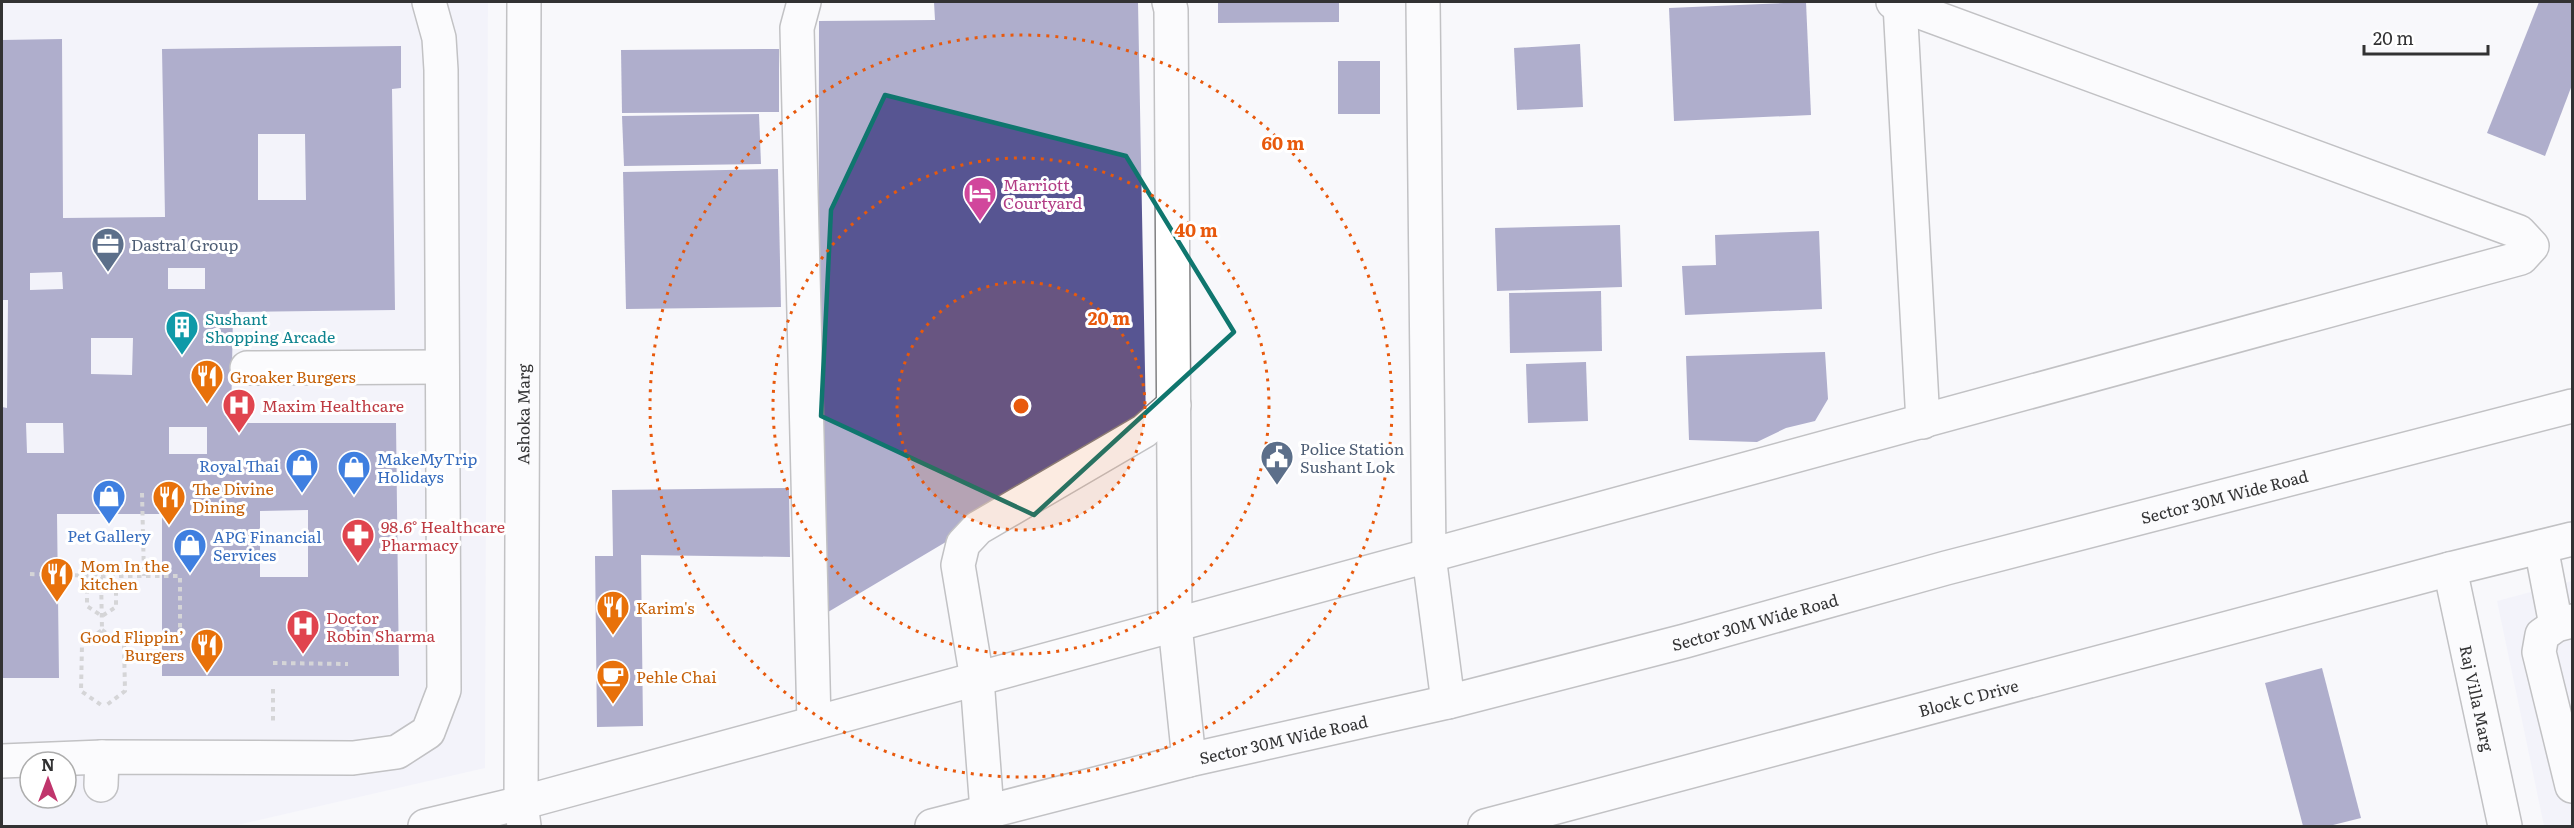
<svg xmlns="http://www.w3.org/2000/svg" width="2574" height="828" font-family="Literata,serif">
  <rect width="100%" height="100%" fill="#f8f8fb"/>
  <g fill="#eeeef9" fill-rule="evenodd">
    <path d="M2,2H488L485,768L233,826H2ZM30,762H66V798H30Z"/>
    <path d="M2572,581V826H2544L2497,601Z"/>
  </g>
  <g fill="#575592" fill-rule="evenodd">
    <path d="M934,2H1138L1146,423L818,618L819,21L935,20Z"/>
    <path d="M1218,2H1339V22L1218,23Z"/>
    <path d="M1806,2L1811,115L1674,121L1669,8Z"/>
    <path d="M2539,2H2572V85L2545,156L2487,133Z"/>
    <path d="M62,39L63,218L165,217L162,49L401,46V88L392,89L395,310L233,312L231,423H396L399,676H162V514H57L59,678H2V407L7,408L8,300H2V40ZM258,134H305L306,200H258ZM168,268H205V289H168ZM62,272L63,289L30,290V273ZM91,338H133L132,375L91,374ZM26,423H63L64,453H27ZM169,427H207V454H169ZM308,510V577H260V511Z"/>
    <path d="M1580,44L1583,107L1517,110L1514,48Z"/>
    <path d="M779,49V112L622,113L621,50Z"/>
    <rect x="1338" y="61" width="42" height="53"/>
    <path d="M759,114L761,164L624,166L622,116Z"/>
    <path d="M778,169L781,307L626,309L623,172Z"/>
    <path d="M1620,225L1622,287L1497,291L1495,228Z"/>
    <path d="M1819,231L1822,309L1685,315L1682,266L1716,265L1715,235Z"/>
    <path d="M1601,291L1602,351L1510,353L1509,293Z"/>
    <path d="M1825,352L1828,399L1815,421L1786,428L1757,442L1689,440L1686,356Z"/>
    <path d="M1586,362L1588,421L1528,423L1526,364Z"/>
    <path d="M789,488L790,557L641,555L643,726L597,727L595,556H613L612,490Z"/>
    <path d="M2322,668L2361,818L2329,826H2303L2265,683Z"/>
  </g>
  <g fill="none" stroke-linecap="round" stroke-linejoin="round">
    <g stroke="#808082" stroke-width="36">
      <g id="minor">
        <path d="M804,2L797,28L814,723"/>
        <path d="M1169,2L1171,10L1175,625L1189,760"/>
        <path d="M1423,2L1429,556L1448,702"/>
        <path d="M1900,4L1923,422"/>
        <path d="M247,368L442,367"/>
        <path d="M2541,547L2556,625"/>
        <path id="s1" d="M2450,569L2505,826"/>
        <path d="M2572,621L2556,625L2542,635L2539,652L2572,786"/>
        <path d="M2,761L102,757"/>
        <path d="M101,785L102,757L353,758L397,752L428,732L444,690L441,70L439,38L429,2"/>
        <path d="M987,811L977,679L958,565L963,544L978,528L1144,431L1174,405"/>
        <path d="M425,826L521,803L2521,258L2532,246L2519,232L1893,2"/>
        <path id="s2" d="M524,826L521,803L524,2"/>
        <path id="s3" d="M1485,826L2450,569L2572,539"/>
      </g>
    </g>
    <g stroke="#808082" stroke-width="36">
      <g id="major">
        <path id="s4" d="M932,826L1189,760L1448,702L1685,641L1946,568L2572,406"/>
      </g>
    </g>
    <g stroke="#aaaaac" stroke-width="4" stroke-dasharray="4.5 4.5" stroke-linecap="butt">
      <path d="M142,493L144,576"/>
      <path d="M30,574L101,576L102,630L82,644L81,691L104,707"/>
      <path d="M101,576H180V628"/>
      <path d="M87,589V606L102,616L116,607V589"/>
      <path d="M102,630L124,645L125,691L104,707"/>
      <path d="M273,663L348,664"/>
      <path d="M273,689V721"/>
    </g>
    <use href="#minor" stroke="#fff" stroke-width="33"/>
    <use href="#major" stroke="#fff" stroke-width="33"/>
  </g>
  <path d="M0 0H2574V828H0ZM885,95L1126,156L1234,332L1034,515L821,416L831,210Z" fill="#f8f8fb" fill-opacity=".55" fill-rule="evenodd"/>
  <path fill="none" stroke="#0f766e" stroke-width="4.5" stroke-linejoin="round" d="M885,95L1126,156L1234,332L1034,515L821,416L831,210Z"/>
  <circle cx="1021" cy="406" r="124" fill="#e8590c" fill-opacity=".12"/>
  <g fill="none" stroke="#e8590c" stroke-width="3" stroke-dasharray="3 6">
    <circle cx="1021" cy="406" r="124"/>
    <circle cx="1021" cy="406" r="248"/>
    <circle cx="1021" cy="406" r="371"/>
  </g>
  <defs>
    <g id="hotel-pin" transform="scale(1.725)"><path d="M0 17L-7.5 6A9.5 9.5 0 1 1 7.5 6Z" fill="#d1479c" stroke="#fff"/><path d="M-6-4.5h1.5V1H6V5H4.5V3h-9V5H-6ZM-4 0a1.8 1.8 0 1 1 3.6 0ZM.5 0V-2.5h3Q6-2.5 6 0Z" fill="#fff"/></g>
    <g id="office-pin" transform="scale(1.725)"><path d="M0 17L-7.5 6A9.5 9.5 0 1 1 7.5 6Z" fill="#5c6f8a" stroke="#fff"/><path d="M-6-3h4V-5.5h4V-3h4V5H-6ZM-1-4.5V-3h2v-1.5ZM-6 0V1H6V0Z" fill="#fff"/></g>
    <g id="building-pin" transform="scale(1.725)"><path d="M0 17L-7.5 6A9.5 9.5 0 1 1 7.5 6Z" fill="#0f9aa8" stroke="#fff"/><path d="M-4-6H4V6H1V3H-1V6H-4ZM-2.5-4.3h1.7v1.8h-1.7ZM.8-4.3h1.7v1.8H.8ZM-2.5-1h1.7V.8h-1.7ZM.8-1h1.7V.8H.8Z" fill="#fff"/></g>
    <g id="restaurant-pin" transform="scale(1.725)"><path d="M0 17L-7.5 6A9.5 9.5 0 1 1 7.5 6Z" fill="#e8710a" stroke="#fff"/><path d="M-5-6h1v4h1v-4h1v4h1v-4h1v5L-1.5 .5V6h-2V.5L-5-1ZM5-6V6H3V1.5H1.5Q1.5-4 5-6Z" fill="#fff"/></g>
    <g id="hospital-pin" transform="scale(1.725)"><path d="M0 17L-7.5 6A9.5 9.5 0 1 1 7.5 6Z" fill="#e0444e" stroke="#fff"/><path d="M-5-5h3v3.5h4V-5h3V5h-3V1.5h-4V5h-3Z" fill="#fff"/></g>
    <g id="civic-pin" transform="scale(1.725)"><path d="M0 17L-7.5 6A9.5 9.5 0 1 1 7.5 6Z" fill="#5c6f8a" stroke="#fff"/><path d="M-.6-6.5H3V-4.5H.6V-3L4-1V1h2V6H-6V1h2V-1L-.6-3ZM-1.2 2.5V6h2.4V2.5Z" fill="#fff"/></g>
    <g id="shop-pin" transform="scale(1.725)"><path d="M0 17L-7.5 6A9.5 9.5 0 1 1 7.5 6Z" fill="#3f7fe0" stroke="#fff"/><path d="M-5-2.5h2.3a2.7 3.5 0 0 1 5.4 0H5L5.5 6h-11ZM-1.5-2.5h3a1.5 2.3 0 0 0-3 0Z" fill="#fff"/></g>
    <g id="pharmacy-pin" transform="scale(1.725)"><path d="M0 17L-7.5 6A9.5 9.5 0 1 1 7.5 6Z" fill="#e0444e" stroke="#fff"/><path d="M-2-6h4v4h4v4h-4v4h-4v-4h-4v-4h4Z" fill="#fff"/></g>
    <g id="cafe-pin" transform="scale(1.725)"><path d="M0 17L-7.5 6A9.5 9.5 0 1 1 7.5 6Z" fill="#e8710a" stroke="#fff"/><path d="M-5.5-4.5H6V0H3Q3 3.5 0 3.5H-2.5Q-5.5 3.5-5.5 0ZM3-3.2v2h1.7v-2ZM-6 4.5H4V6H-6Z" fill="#fff"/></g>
  </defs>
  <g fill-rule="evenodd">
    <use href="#hotel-pin" x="980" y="193"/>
    <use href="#office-pin" x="108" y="244"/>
    <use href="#building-pin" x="182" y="327"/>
    <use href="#restaurant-pin" x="207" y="376"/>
    <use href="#hospital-pin" x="239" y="405"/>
    <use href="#civic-pin" x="1277" y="457"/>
    <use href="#shop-pin" x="302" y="465"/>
    <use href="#shop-pin" x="354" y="467"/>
    <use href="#shop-pin" x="109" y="496"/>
    <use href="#restaurant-pin" x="169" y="497"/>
    <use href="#pharmacy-pin" x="358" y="535"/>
    <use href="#shop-pin" x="190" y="545"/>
    <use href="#restaurant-pin" x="57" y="574"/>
    <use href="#restaurant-pin" x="613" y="607"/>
    <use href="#hospital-pin" x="303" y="626"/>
    <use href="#restaurant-pin" x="207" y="645"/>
    <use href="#cafe-pin" x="613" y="676"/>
  </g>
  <g text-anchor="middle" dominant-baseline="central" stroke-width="6" stroke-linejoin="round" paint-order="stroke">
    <g font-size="16" fill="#b23c85" stroke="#fff" text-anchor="start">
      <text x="1003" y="184">Marriott<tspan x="1003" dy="18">Courtyard</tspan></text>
    </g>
    <g font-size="16" fill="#4e5e75" stroke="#fff" text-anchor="start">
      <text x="131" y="244">Dastral Group</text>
      <text x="1300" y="448">Police Station<tspan x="1300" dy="18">Sushant Lok</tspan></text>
    </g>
    <g font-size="16" fill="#0d838f" stroke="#fff" text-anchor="start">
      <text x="205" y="318">Sushant<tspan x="205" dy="18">Shopping Arcade</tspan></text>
    </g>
    <g font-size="16" fill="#c56008" stroke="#fff" text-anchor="start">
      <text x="230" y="376">Groaker Burgers</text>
      <text x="192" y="488">The Divine<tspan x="192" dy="18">Dining</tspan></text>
      <text x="80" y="565">Mom In the<tspan x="80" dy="18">kitchen</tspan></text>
      <text x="636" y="607">Karim's</text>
      <text x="184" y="636" text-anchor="end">Good Flippin’<tspan x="184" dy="18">Burgers</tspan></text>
      <text x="636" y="676">Pehle Chai</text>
    </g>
    <g font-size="16" fill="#be3a42" stroke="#fff" text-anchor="start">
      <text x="262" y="405">Maxim Healthcare</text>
      <text x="381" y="526">98.6° Healthcare<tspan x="381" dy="18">Pharmacy</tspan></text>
      <text x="326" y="617">Doctor<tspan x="326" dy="18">Robin Sharma</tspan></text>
    </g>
    <g font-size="16" fill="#323233" stroke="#fff">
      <text stroke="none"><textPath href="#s2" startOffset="412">Ashoka Marg</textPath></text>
      <text stroke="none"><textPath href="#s4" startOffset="1334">Sector 30M Wide Road</textPath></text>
      <text stroke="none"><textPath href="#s4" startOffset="848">Sector 30M Wide Road</textPath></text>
      <text stroke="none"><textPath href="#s3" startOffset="500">Block C Drive</textPath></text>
      <text stroke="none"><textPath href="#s1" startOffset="132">Raj Villa Marg</textPath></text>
      <text stroke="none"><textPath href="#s4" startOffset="362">Sector 30M Wide Road</textPath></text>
    </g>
    <g font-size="16" fill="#366cbe" stroke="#fff" text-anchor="start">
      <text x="377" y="458">MakeMyTrip<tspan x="377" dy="18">Holidays</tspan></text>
      <text x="279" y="465" text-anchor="end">Royal Thai</text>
      <text x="109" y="535" text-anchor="middle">Pet Gallery</text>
      <text x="213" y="536">APG Financial<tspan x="213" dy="18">Services</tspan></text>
    </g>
  </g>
  <circle cx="1021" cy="406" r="9" fill="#e8590c" stroke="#fff" stroke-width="3"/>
  <g font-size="18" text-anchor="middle" font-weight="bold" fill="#e8590c" stroke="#fff" stroke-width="6" stroke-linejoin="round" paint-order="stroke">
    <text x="1283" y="150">60 m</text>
    <text x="1196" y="237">40 m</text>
    <text x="1109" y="325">20 m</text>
  </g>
  <rect width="2574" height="828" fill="none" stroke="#323233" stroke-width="6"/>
  <g transform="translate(48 780)"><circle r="28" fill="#ffffff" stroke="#adadad" stroke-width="1.5"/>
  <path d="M0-4.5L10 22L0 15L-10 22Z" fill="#c0356c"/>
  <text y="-9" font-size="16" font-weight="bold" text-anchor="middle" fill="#323233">N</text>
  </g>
  <path d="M2364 45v9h124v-9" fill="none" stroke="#323233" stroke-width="3"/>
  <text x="2373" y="45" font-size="18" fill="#323233" stroke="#ffffff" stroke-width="4.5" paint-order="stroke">20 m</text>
</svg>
